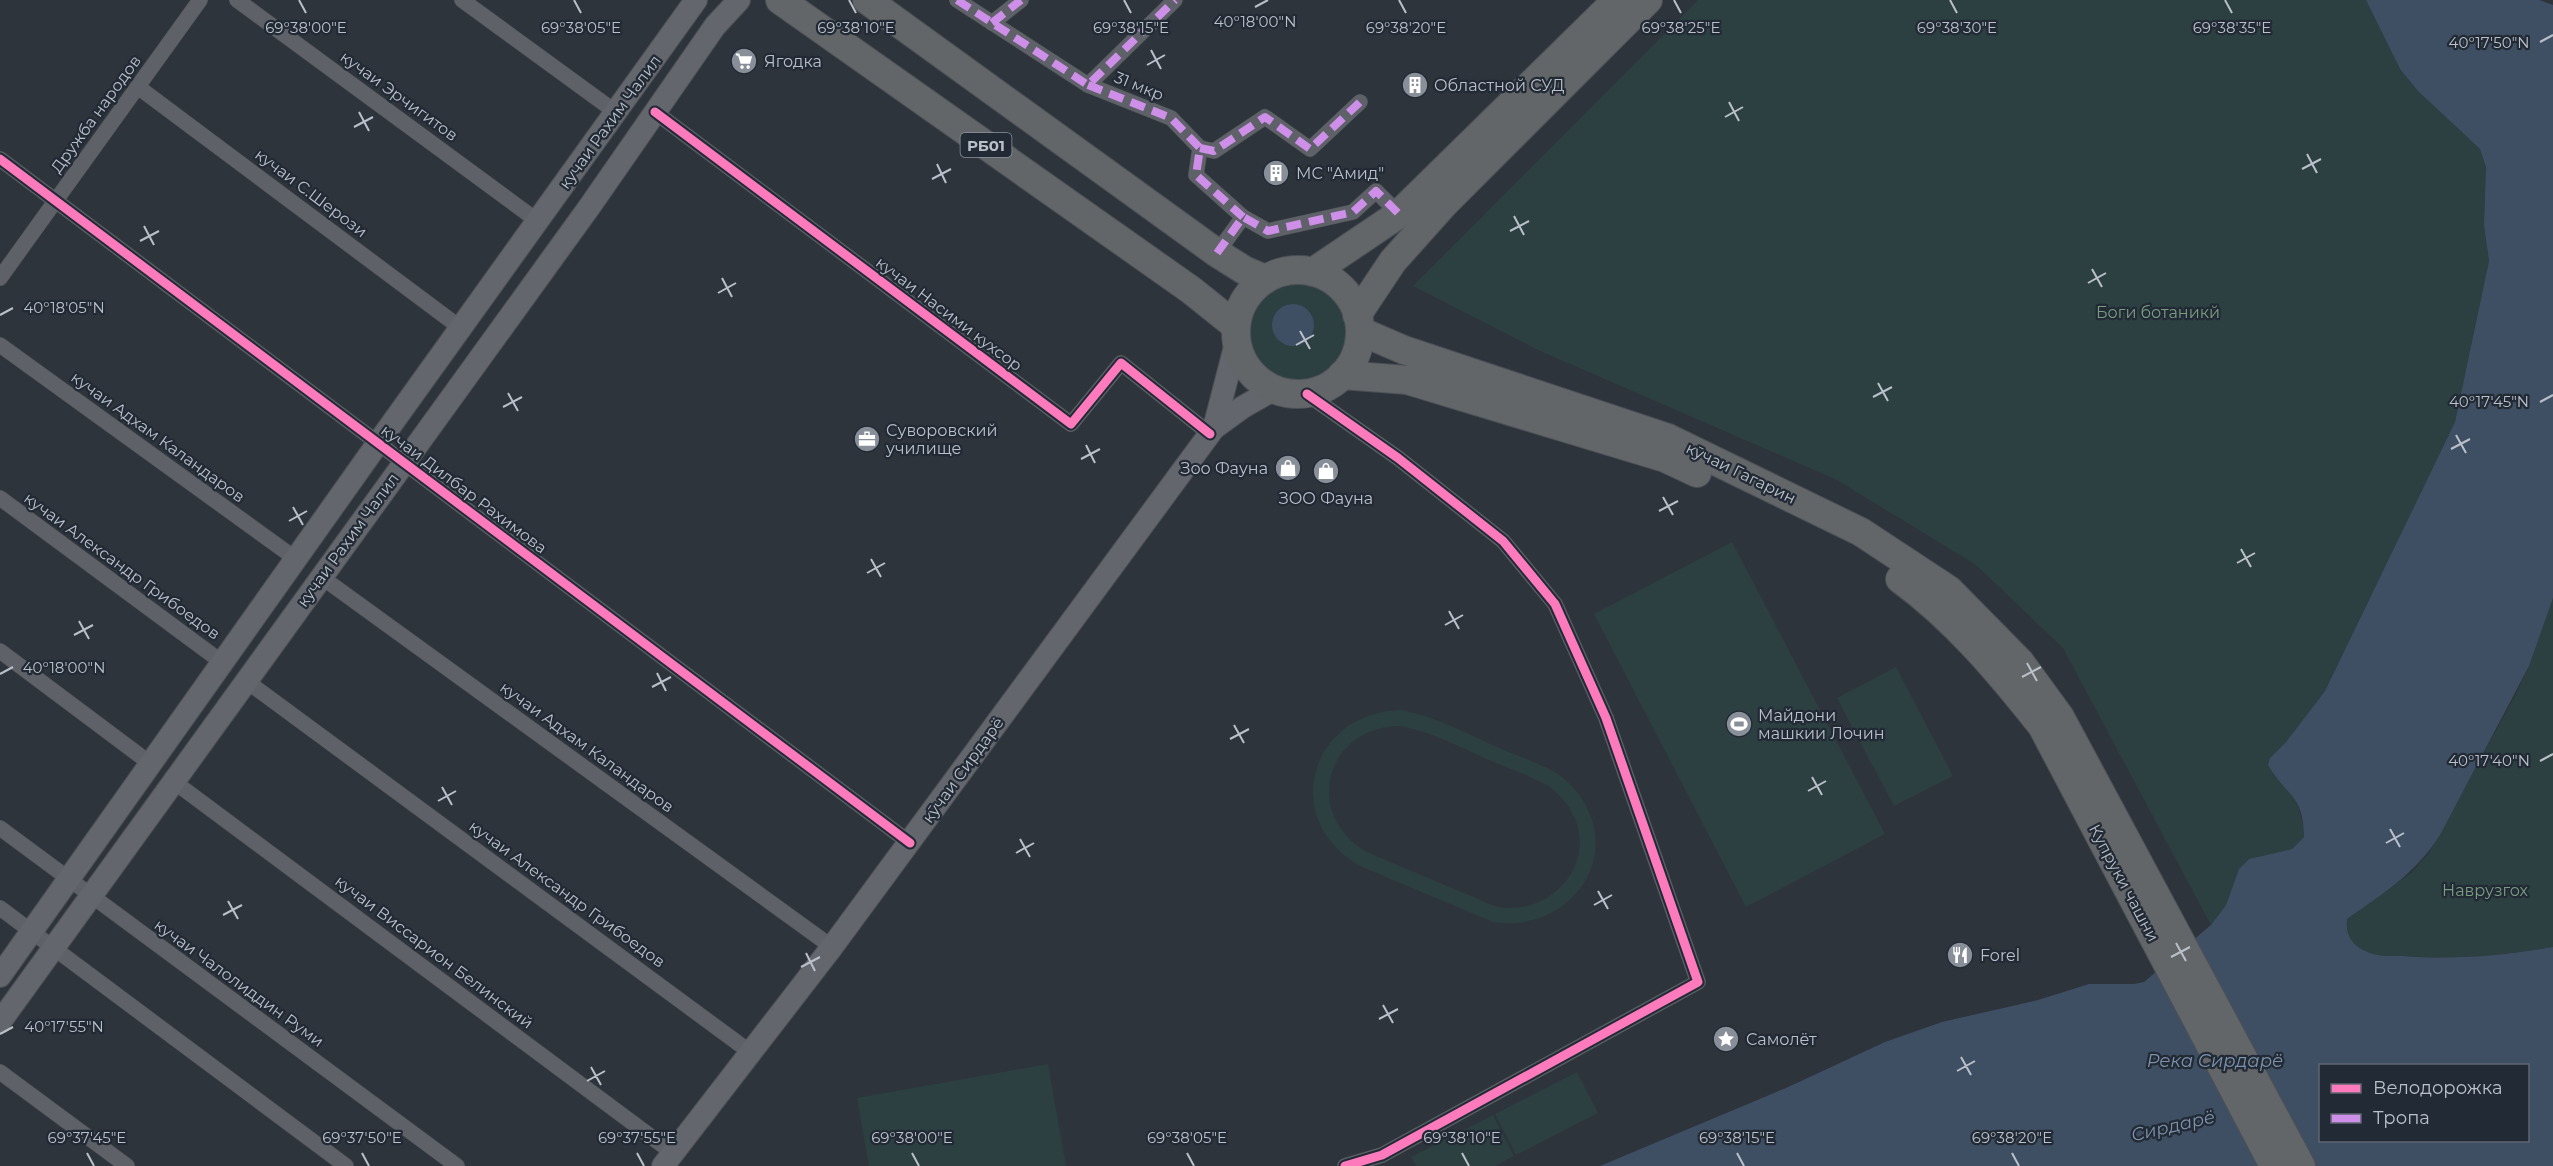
<svg xmlns="http://www.w3.org/2000/svg" width="2553" height="1166" font-family="Montserrat,sans-serif">
  <rect width="100%" height="100%" fill="#2e343b"/>
  <g fill="#2c3f41" fill-rule="evenodd">
    <path d="M1698,0H2366L2400,69L2418,91L2480,149L2486,167L2484,225L2489,261L2455,422L2325,691L2286,742L2270,758L2275,776L2295,797L2304,825V837L2292,849L2249,859L2239,869L2226,905L2211,925L2063,648L1976,565L1837,480L1538,350L1413,286Z"/>
    <circle cx="1298" cy="332" r="52"/>
    <path d="M1732,542L1885,834L1746,907L1594,614Z"/>
    <path d="M2553,598V947C2502,956 2453,960 2402,956C2392,956 2379,957 2370,954C2353,947 2345,936 2347,919L2412,872L2428,854L2515,696L2529,666Z"/>
    <path d="M1896,667L1953,776L1894,806L1837,698Z"/>
    <path d="M1401,710C1435,716 1468,734 1499,748C1518,756 1540,763 1558,774C1565,779 1572,786 1578,793C1626,857 1569,934 1493,922L1362,867C1279,823 1308,712 1401,710ZM1400,726C1431,731 1461,748 1489,760C1509,769 1530,775 1548,786C1554,790 1560,796 1565,802C1605,853 1557,917 1497,907L1369,853C1302,817 1324,727 1400,726Z"/>
    <path d="M1048,1064L1066,1166H869L857,1098Z"/>
    <path d="M1577,1072L1598,1113L1516,1155L1495,1114Z"/>
    <path d="M1493,1115L1514,1156L1495,1166H1416L1411,1157Z"/>
  </g>
  <g fill="#3f4f63" fill-rule="evenodd">
    <path d="M2366,0H2539L2553,5V598L2529,666L2440,835C2415,874 2385,892 2347,919C2345,936 2353,947 2370,953C2379,957 2392,956 2402,956C2453,960 2502,956 2553,947V1166H1600L1786,1088L1885,1042L1942,1022L2038,1000L2089,984H2134L2144,982L2211,925L2226,905L2239,869L2249,859L2292,849L2304,837C2304,795 2286,796 2268,765L2270,758L2286,742L2325,691L2455,422L2489,261L2484,225L2486,167L2480,149L2418,91L2400,69ZM2320,1066H2528V1140H2320Z"/>
    <circle cx="1293" cy="325" r="21"/>
  </g>
  <g fill="none" stroke-linecap="round" stroke-linejoin="round">
    <g stroke="#4c5055" stroke-width="16">
      <g id="street">
        <path d="M237,0L539,222"/>
        <path d="M462,0L617,113"/>
        <path d="M957,0L1088,85L1175,0"/>
        <path d="M992,23L1021,0"/>
        <path d="M1088,85L1171,118L1200,148L1196,175L1243,217"/>
        <path d="M138,87L462,329"/>
        <path d="M655,112L1071,424L1121,363L1210,434"/>
        <path d="M1200,148L1214,151L1265,117L1310,149L1360,102"/>
        <path d="M0,159L910,843"/>
        <path d="M1217,253L1243,217L1268,231L1353,212L1376,191L1399,214"/>
        <path d="M0,278L200,0"/>
        <path d="M0,345L296,559"/>
        <path d="M1307,394L1398,458L1503,541L1555,604L1606,718L1698,982L1382,1155L1345,1166"/>
        <path d="M0,498L223,663"/>
        <path d="M320,576L832,947"/>
        <path d="M0,651L151,764"/>
        <path d="M245,680L750,1052"/>
        <path d="M173,781L673,1153"/>
        <path d="M0,828L457,1166"/>
        <path d="M0,908L346,1166"/>
        <path d="M0,1072L127,1166"/>
      </g>
    </g>
    <g stroke="#4c5055" stroke-width="24">
      <g id="secondary">
        <path d="M1214,428L1236,343"/>
        <path d="M0,976L378,443L696,0"/>
        <path d="M0,1022L590,206L715,26L739,0"/>
        <path d="M663,1166L832,947L1214,428L1243,407L1273,390"/>
      </g>
    </g>
    <g stroke="#4b5057" stroke-width="30">
      <g id="highway">
        <path d="M780,0L1191,290L1236,326"/>
        <path d="M867,0L1217,253L1244,270L1265,279"/>
        <circle cx="1298" cy="332" r="62"/>
        <path d="M1313,272L1399,214L1617,0"/>
        <path d="M1357,315L1393,261L1444,204L1648,0"/>
        <path d="M1360,331L1404,350L1668,438L1861,532L1949,590L2020,662L2060,717L2301,1166"/>
        <path d="M1342,375L1407,380L1665,458L1697,473"/>
        <path d="M1900,579C1955,619 2000,673 2042,726L2274,1166"/>
      </g>
    </g>
    <use href="#street" stroke="#5e6268" stroke-width="15"/>
    <use href="#secondary" stroke="#63666d" stroke-width="22"/>
    <use href="#highway" stroke="#636668" stroke-width="28"/>
    <g stroke="#ce8fe9" stroke-width="8" stroke-dasharray="15 8" stroke-linecap="butt">
      <path d="M957,0L1088,85L1175,0"/>
      <path d="M992,23L1021,0"/>
      <path d="M1088,85L1171,118L1200,148L1196,175L1243,217"/>
      <path d="M1200,148L1214,151L1265,117L1310,149L1360,102"/>
      <path d="M1217,253L1243,217L1268,231L1353,212L1376,191L1399,214"/>
    </g>
    <g stroke="#222a35" stroke-width="13">
      <g id="cycleway">
        <path d="M655,112L1071,424L1121,363L1210,434"/>
        <path d="M0,159L910,843"/>
        <path d="M1307,394L1398,458L1503,541L1555,604L1606,718L1698,982L1382,1155L1345,1166"/>
      </g>
    </g>
    <use href="#cycleway" stroke="#fd7abc" stroke-width="9"/>
  </g>
  <path fill="none" stroke="#bac0ca" stroke-width="2" d="M299,0L306,13M574,0L581,13M849,0L856,13M1124,0L1131,13M1399,0L1406,13M1674,0L1681,13M1950,0L1957,13M2225,0L2232,13M1255,7L1268,0M2540,42L2553,35M1151,50L1161,69M1147,65L1165,55M1729,102L1739,121M359,112L369,131M1725,117L1743,107M354,127L373,117M2307,154L2317,173M937,164L946,183M2302,169L2321,159M932,179L951,169M1514,216L1524,235M144,226L154,245M1510,231L1529,221M140,241L159,231M2092,269L2102,287M722,278L732,297M2088,283L2106,273M718,293L736,283M0,315L13,308M1300,331L1310,349M1296,345L1314,335M1878,383L1888,401M508,393L518,411M1873,397L1892,387M2540,402L2553,395M503,407L522,397M2456,435L2466,453M1086,445L1095,463M2451,449L2470,439M1081,459L1100,449M1663,497L1673,515M293,507L303,525M1659,511L1678,501M289,521L307,511M2241,549L2251,567M871,559L881,577M2237,563L2255,553M867,573L885,563M1449,611L1459,629M79,621L89,639M1445,625L1463,615M74,635L93,625M2027,663L2037,681M657,673L666,691M0,674L13,667M2022,677L2041,667M652,687L671,677M1234,725L1244,743M1230,739L1249,729M2540,761L2553,754M1812,777L1822,795M442,787L452,805M1808,791L1826,781M438,801L456,791M2390,829L2400,847M1020,839L1030,857M2386,843L2404,833M1016,853L1034,843M1598,891L1608,909M228,901L238,919M1594,905L1612,895M223,915L242,905M2176,943L2186,961M806,953L815,971M2171,957L2190,947M801,967L820,957M1383,1005L1393,1023M1379,1019L1398,1009M0,1034L13,1027M1961,1057L1971,1075M591,1067L601,1085M1957,1071L1975,1061M587,1081L605,1071M87,1153L94,1166M362,1153L369,1166M637,1153L644,1166M912,1153L919,1166M1187,1153L1194,1166M1462,1153L1469,1166M1737,1153L1744,1166M2012,1153L2019,1166"/>
  <defs>
    <g id="supermarket-disc" transform="scale(1.35)"><circle r="9.5" fill="#898f98" stroke="#222a35"/><path d="M-6-5.5h2.5l.6 2H6L4.5 2H-2.5L-4.4-4H-6ZM-1.5 3.2a1.3 1.3 0 1 0 .1 0ZM3 3.2a1.3 1.3 0 1 0 .1 0Z" fill="#fff"/></g>
    <g id="building-disc" transform="scale(1.35)"><circle r="9.5" fill="#898f98" stroke="#222a35"/><path d="M-4-6H4V6H1V3H-1V6H-4ZM-2.5-4.3h1.7v1.8h-1.7ZM.8-4.3h1.7v1.8H.8ZM-2.5-1h1.7V.8h-1.7ZM.8-1h1.7V.8H.8Z" fill="#fff"/></g>
    <g id="office-disc" transform="scale(1.35)"><circle r="9.5" fill="#898f98" stroke="#222a35"/><path d="M-6-3h4V-5.5h4V-3h4V5H-6ZM-1-4.5V-3h2v-1.5ZM-6 0V1H6V0Z" fill="#fff"/></g>
    <g id="shop-disc" transform="scale(1.35)"><circle r="9.5" fill="#898f98" stroke="#222a35"/><path d="M-5-2.5h2.3a2.7 3.5 0 0 1 5.4 0H5L5.5 6h-11ZM-1.5-2.5h3a1.5 2.3 0 0 0-3 0Z" fill="#fff"/></g>
    <g id="stadium-disc" transform="scale(1.35)"><circle r="9.5" fill="#898f98" stroke="#222a35"/><path d="M0-5a6.5 5 0 1 0 0 10a6.5 5 0 1 0 0-10ZM-3.5-1.8h7v3.6h-7Z" fill="#fff"/></g>
    <g id="restaurant-disc" transform="scale(1.35)"><circle r="9.5" fill="#898f98" stroke="#222a35"/><path d="M-5-6h1v4h1v-4h1v4h1v-4h1v5L-1.5 .5V6h-2V.5L-5-1ZM5-6V6H3V1.5H1.5Q1.5-4 5-6Z" fill="#fff"/></g>
    <g id="sight-disc" transform="scale(1.35)"><circle r="9.5" fill="#898f98" stroke="#222a35"/><path d="M0-6L1.8-2.2L6-1.7L2.9 1.2L3.7 5.4L0 3.3L-3.7 5.4L-2.9 1.2L-6-1.7L-1.8-2.2Z" fill="#fff"/></g>
  </defs>
  <g fill-rule="evenodd">
    <use href="#supermarket-disc" x="744" y="61"/>
    <use href="#building-disc" x="1415" y="85"/>
    <use href="#building-disc" x="1276" y="173"/>
    <use href="#office-disc" x="867" y="439"/>
    <use href="#shop-disc" x="1288" y="468"/>
    <use href="#shop-disc" x="1326" y="471"/>
    <use href="#stadium-disc" x="1739" y="724"/>
    <use href="#restaurant-disc" x="1960" y="955"/>
    <use href="#sight-disc" x="1726" y="1039"/>
  </g>
  <g text-anchor="middle" dominant-baseline="central" stroke-width="4.5" stroke-linejoin="round" paint-order="stroke">
    <rect fill="#222a35" stroke="#8c939d" stroke-width="1.5" x="960.5" y="133" width="51" height="24" rx="4.5"/>
    <g font-size="15" font-weight="bold" fill="#bac0ca">
      <text x="986" y="145">РБ01</text>
    </g>
    <g font-size="16" fill="#bac0ca" stroke="#222a35" text-anchor="start">
      <text x="764" y="61">Ягодка</text>
      <text x="1434" y="85">Областной СУД</text>
      <text x="1296" y="173">МС "Амид"</text>
      <text x="886" y="430">Суворовский<tspan x="886" dy="18">училище</tspan></text>
      <text x="1268" y="468" text-anchor="end">Зоо Фауна</text>
      <text x="1326" y="498" text-anchor="middle">ЗОО Фауна</text>
      <text x="1758" y="715">Майдони<tspan x="1758" dy="18">машкии Лочин</tspan></text>
      <text x="1980" y="955">Forel</text>
      <text x="1746" y="1039">Самолёт</text>
    </g>
    <g font-size="16" fill="#bac0ca" stroke="#222a35">
      <text transform="translate(1139 86) rotate(22)">31 мкр</text>
      <text transform="translate(399 96) rotate(36)">кучаи Эрчигитов</text>
      <text transform="translate(96 114) rotate(-54)">Дружба народов</text>
      <text transform="translate(610 122) rotate(-54)">кучаи Рахим Чалил</text>
      <text transform="translate(311 193) rotate(37)">кучаи С.Шерози</text>
      <text transform="translate(949 314) rotate(37)">кучаи Насими кухсор</text>
      <text transform="translate(158 437) rotate(36)">кучаи Адхам Каландаров</text>
      <text transform="translate(1741 473) rotate(26)">кӯчаи Гагарин</text>
      <text transform="translate(464 489) rotate(37)">кучаи Дилбар Рахимова</text>
      <text transform="translate(348 540) rotate(-54)">кучаи Рахим Чалил</text>
      <text transform="translate(122 566) rotate(36)">кучаи Александр Грибоедов</text>
      <text transform="translate(587 747) rotate(36)">кучаи Адхам Каландаров</text>
      <text transform="translate(963 770) rotate(-54)">кӯчаи Сирдарё</text>
      <text transform="translate(2124 883) rotate(62)">Купруки чашни</text>
      <text transform="translate(567 894) rotate(36)">кучаи Александр Грибоедов</text>
      <text transform="translate(434 952) rotate(37)">кучаи Виссарион Белинский</text>
      <text transform="translate(239 983) rotate(36)">кучаи Чалолиддин Руми</text>
    </g>
    <g font-size="16" fill="#7a9d82" stroke="#222a35">
      <text x="2158" y="312">Боги ботаникй</text>
      <text x="2485" y="890">Наврузгох</text>
    </g>
    <g font-size="18" font-style="italic" fill="#7d92aa" stroke="#222a35">
      <text x="2215" y="1061">Река Сирдарё</text>
      <text transform="translate(2173 1126) rotate(-13)">Сирдарё</text>
    </g>
  </g>
  <g font-size="15" text-anchor="middle" fill="#bac0ca" stroke="#222a35" stroke-width="4.5" stroke-linejoin="round" paint-order="stroke">
    <text x="1255" y="27">40°18'00"N</text>
    <text x="306" y="33">69°38'00"E</text>
    <text x="581" y="33">69°38'05"E</text>
    <text x="856" y="33">69°38'10"E</text>
    <text x="1131" y="33">69°38'15"E</text>
    <text x="1406" y="33">69°38'20"E</text>
    <text x="1681" y="33">69°38'25"E</text>
    <text x="1957" y="33">69°38'30"E</text>
    <text x="2232" y="33">69°38'35"E</text>
    <text x="2489" y="48">40°17'50"N</text>
    <text x="64" y="313">40°18'05"N</text>
    <text x="2489" y="407">40°17'45"N</text>
    <text x="64" y="673">40°18'00"N</text>
    <text x="2489" y="766">40°17'40"N</text>
    <text x="64" y="1032">40°17'55"N</text>
    <text x="87" y="1143">69°37'45"E</text>
    <text x="362" y="1143">69°37'50"E</text>
    <text x="637" y="1143">69°37'55"E</text>
    <text x="912" y="1143">69°38'00"E</text>
    <text x="1187" y="1143">69°38'05"E</text>
    <text x="1462" y="1143">69°38'10"E</text>
    <text x="1737" y="1143">69°38'15"E</text>
    <text x="2012" y="1143">69°38'20"E</text>
  </g>
  <rect x="2319" y="1064" width="210" height="78" fill="#222a35" stroke="#5f6671" stroke-width="1.5"/>
  <rect x="2331" y="1084" width="30" height="9" fill="#fd7abc" stroke="#5f6671" stroke-width="1.5"/>
  <text x="2373" y="1094" font-size="18" fill="#bac0ca">Велодорожка</text>
  <rect x="2331" y="1114" width="30" height="9" fill="#ce8fe9" stroke="#5f6671" stroke-width="1.5"/>
  <text x="2373" y="1124" font-size="18" fill="#bac0ca">Тропа</text>
</svg>
